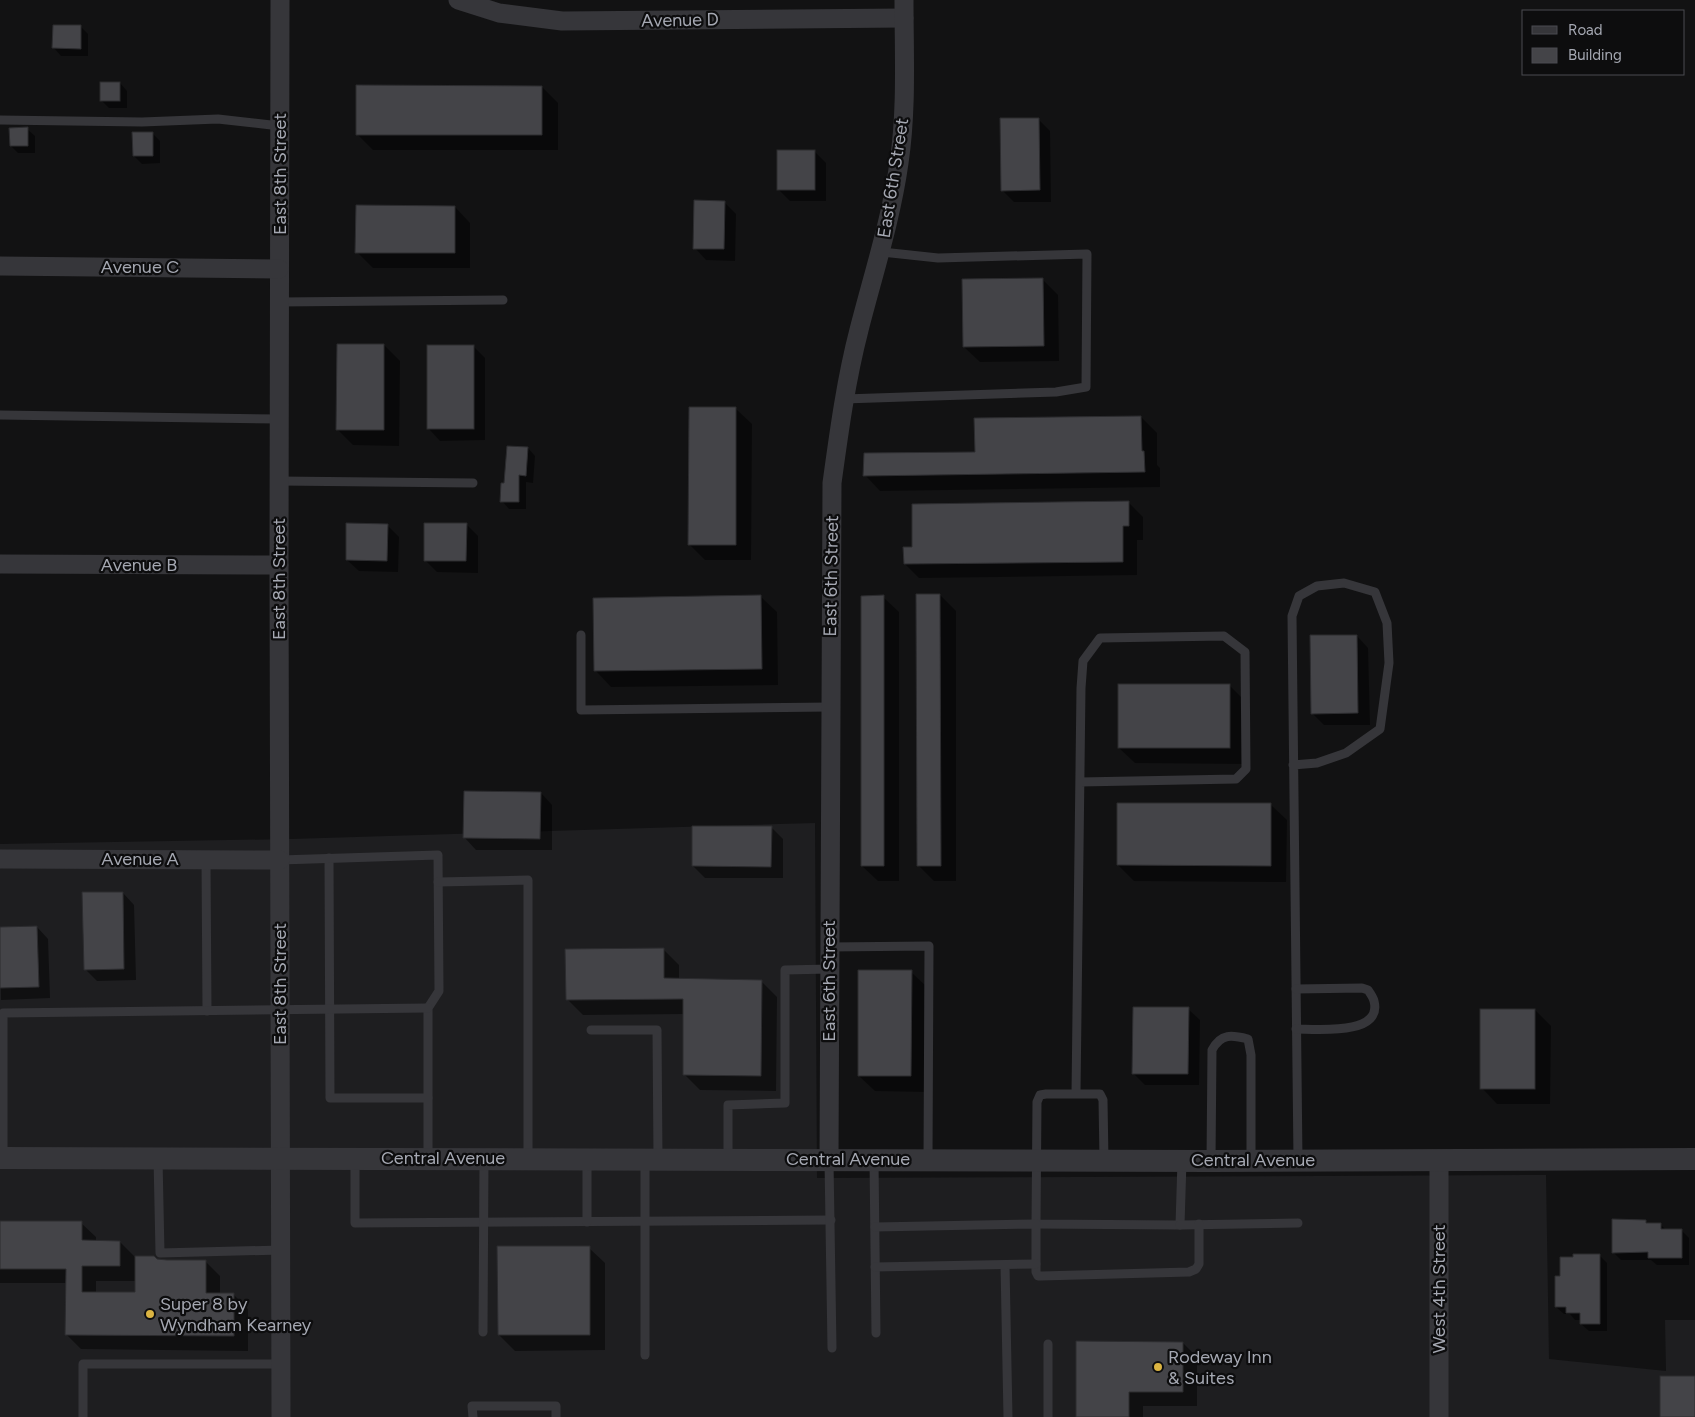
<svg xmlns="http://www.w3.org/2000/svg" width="1695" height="1417" font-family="Figtree,sans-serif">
  <rect width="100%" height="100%" fill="#121213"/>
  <path fill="#1e1e20" d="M815,823L817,1178L1546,1175L1549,1359L1666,1371L1665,1320H1695V1417H0V844L291,839Z"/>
  <g fill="#0007" fill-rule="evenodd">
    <path d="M81,27L88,34V56H61L54,48Z"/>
    <path d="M120,83L127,91V108H109L101,100Z"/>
    <path d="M542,87L558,103V150H373L357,134Z"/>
    <path d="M1038,119L1050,131L1051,202H1014L1002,190Z"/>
    <path d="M27,129L35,136V153H18L11,146Z"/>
    <path d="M152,133L160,141V163L142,164L134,156Z"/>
    <path d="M815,152L826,163V201H790L778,189Z"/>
    <path d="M724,202L736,214L735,261L706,260L695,248Z"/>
    <path d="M455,207L470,223V268H373L357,252Z"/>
    <path d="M1042,279L1058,295L1059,361L980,362L964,347Z"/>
    <path d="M384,345L400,361L399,446L353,445L338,430Z"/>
    <path d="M473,346L485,358V440L440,441L429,429Z"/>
    <path d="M736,409L752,424L751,560H705L689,544Z"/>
    <path d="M1141,417L1157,433V465L1160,468V487L880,491L865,475L976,453Z"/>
    <path d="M528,448L535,456L533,483L526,482V509H509L502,501L505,484Z"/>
    <path d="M1128,502L1143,517V540H1137V575L919,578L905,564L914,548Z"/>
    <path d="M466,524L478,536V573L437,572L425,560Z"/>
    <path d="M387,525L399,537L398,572L359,571L347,560Z"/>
    <path d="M940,595L956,611V881H934L918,865Z"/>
    <path d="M761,597L777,612L778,685L611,687L596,671Z"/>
    <path d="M883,597L899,612V881H878L862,866Z"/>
    <path d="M1357,636L1368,648L1370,725H1324L1312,713Z"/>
    <path d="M1230,686L1245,701V764L1135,763L1119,748Z"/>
    <path d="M541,793L552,805V850H476L465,838Z"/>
    <path d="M1271,805L1287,820L1286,882L1134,881L1118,865Z"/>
    <path d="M771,827L783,839V878H705L693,866Z"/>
    <path d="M123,893L134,905L136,980L97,981L85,969Z"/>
    <path d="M37,927L48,939L50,998L1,1000L0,928Z"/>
    <path d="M663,949L679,965V980L761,981L777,997L776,1091L700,1090L684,1074L685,1014L583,1015L567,999Z"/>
    <path d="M911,972L927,987V1092L875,1091L859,1076Z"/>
    <path d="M1188,1009L1200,1020L1199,1085H1145L1133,1073Z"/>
    <path d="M1535,1010L1551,1026L1550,1104H1497L1482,1088Z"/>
    <path d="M0,1222L81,1223L96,1237V1242H120L135,1257H154L157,1260L205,1261L220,1276V1294H233L248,1309V1351L81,1349L66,1334L67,1283H0ZM96,1281H136V1294L96,1293Z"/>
    <path d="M1646,1222L1649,1224H1660L1667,1231L1681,1230L1689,1238V1265H1657L1651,1260H1621L1613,1252Z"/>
    <path d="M589,1248L605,1263V1350L515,1351L499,1335Z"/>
    <path d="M1599,1255L1607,1263V1331H1589L1581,1324V1320H1575L1570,1314H1564L1556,1307L1562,1278Z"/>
    <path d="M1183,1343L1197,1357V1406H1143V1417H1077Z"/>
  </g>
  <g fill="#444448" stroke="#2c2c2f">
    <path d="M53,25H81V49L52,48Z"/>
    <rect x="100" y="82" width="20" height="19"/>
    <path d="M356,85L542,86V135H356Z"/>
    <path d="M1000,118H1039L1040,190L1001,191Z"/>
    <path d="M28,127V146H10L9,128Z"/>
    <path d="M132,132H153V156H133Z"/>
    <rect x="777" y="150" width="38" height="40"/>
    <path d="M694,200L725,201L724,249H693Z"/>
    <path d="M356,205L455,206V253H355Z"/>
    <path d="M1043,278L1044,346L963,347L962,279Z"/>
    <path d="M337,344H384V430H336Z"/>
    <rect x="427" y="345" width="47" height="84"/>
    <path d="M689,407H736V545H688Z"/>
    <path d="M1141,416L1142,451H1144L1145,472L863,476L864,453L975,452L974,418Z"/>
    <path d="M507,446L528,447L526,476L519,475V502H500L501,483H504Z"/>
    <path d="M1129,501V526H1123V562L904,564L903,547H912V504Z"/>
    <path d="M346,523L388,524L387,561L346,560Z"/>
    <path d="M424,523H467L466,561H424Z"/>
    <path d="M916,594H940L941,866H917Z"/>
    <path d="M761,595L762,669L594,671L593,598Z"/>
    <path d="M884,595V866H861V596Z"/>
    <path d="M1310,635H1357L1358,713L1311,714Z"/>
    <rect x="1118" y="684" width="112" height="64"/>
    <path d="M464,791L541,792L540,839L463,838Z"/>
    <path d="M1117,803H1271V866L1117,865Z"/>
    <path d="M692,826H772L771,867L692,866Z"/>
    <path d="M82,892H123L124,969L84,970Z"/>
    <path d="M37,926L39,987L0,988V927Z"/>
    <path d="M664,948V978L762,980L761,1076L683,1075V999L566,1000L565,949Z"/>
    <path d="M858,970H912L911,1076H858Z"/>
    <path d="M1133,1007H1189L1188,1074H1132Z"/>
    <rect x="1480" y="1009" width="55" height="80"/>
    <path d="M1612,1219L1646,1220V1223H1661V1229H1682V1258H1648V1252L1612,1253Z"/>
    <path d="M0,1221H82V1240L120,1241V1266H82V1292H135V1256H154L157,1259L167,1260H206V1293H234V1336L65,1335L66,1269H0Z"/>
    <path d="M497,1246H590V1335H498Z"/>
    <path d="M1573,1254H1600V1324H1580V1313H1566V1307H1555V1276H1560V1257H1573Z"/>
    <path d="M1076,1341L1183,1342V1392H1129V1417H1076Z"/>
    <rect x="1660" y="1376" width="35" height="41"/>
  </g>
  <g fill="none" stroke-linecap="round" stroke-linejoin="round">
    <g stroke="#36363a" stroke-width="9">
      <path d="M0,120L142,122L218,119L280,126"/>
      <path d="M279,302L503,300"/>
      <path d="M844,399L1056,392L1086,387L1087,254L938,258L882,252"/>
      <path d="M0,415L279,419"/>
      <path d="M279,481L473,483"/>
      <path d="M581,635V710L830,707"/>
      <path d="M1293,765L1317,763L1346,753L1380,729L1389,663L1387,623L1375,592L1344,583L1317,586L1299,596L1292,616L1298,1160"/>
      <path d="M329,858L330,1098H428"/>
      <path d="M206,860L207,1011"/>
      <path d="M280,860L438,855L439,991L428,1008V1158"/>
      <path d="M438,882L528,880V1158"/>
      <path d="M829,947L929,946L928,1160"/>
      <path d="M1296,989L1362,988L1368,990C1370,993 1373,997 1374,1001C1383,1036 1316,1029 1296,1029"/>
      <path d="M591,1030H657L658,1159"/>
      <path d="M1076,1093L1081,688L1083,661L1100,638L1224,636L1245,652L1246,769L1236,779L1080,782"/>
      <path d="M3,1158V1013L428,1008"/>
      <path d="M158,1158L160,1253L281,1250"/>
      <path d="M355,1158V1223L831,1220"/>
      <path d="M645,1159V1355"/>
      <path d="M728,1159V1105L785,1103V970L829,969"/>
      <path d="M874,1160L876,1333"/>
      <path d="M1104,1160L1103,1100L1100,1094H1046L1040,1095L1037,1102L1036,1224L1180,1225L1182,1161"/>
      <path d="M1211,1160L1212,1050C1221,1033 1232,1035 1248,1039L1251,1055V1160"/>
      <path d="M829,1161L832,1348"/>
      <path d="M587,1222V1159"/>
      <path d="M1180,1225L1298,1223"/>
      <path d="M875,1227L1036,1224V1272L1038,1276H1041L1189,1272L1196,1269L1199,1264V1224"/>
      <path d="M1005,1265L1008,1417"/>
      <path d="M875,1267L1036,1264"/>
      <path d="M483,1332L484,1159"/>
      <path d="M1048,1344V1417"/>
      <path d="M83,1417V1364H281"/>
      <path d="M473,1417L472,1406H556V1417"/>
    </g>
    <g stroke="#36363a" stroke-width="19">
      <path d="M280,0L279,565L281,1417"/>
      <path d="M458,0L499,13L562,21L904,18"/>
      <path d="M0,266L279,269"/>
      <path d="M0,564L279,565"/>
      <path d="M0,859L280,860"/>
      <path d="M829,1159L832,483C839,432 846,380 859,330C873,275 891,220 899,163C907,109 904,55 904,0"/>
      <path d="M1439,1160V1417"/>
    </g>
    <path stroke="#36363a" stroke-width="22" d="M0,1158L1211,1161L1695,1159"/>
  </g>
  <g fill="#dbb442" stroke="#0d0d0e" stroke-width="2">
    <circle cx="150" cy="1314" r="5"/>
    <circle cx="1158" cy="1367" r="5"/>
  </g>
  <g text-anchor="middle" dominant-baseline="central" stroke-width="4.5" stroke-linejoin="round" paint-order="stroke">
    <g font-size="18" fill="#a5a8b2" stroke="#0d0d0e">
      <text transform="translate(680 20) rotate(-1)">Avenue D</text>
      <text transform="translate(280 174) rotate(-90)">East 8th Street</text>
      <text transform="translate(893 178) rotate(-81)">East 6th Street</text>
      <text x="140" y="267">Avenue C</text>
      <text x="139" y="565">Avenue B</text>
      <text transform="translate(831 576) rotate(-89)">East 6th Street</text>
      <text transform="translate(279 579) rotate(-90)">East 8th Street</text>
      <text x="140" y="859">Avenue A</text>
      <text transform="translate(829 981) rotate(-90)">East 6th Street</text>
      <text transform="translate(280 984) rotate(-90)">East 8th Street</text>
      <text x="443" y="1158">Central Avenue</text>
      <text x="848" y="1159">Central Avenue</text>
      <text x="1253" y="1160">Central Avenue</text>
      <text transform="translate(1439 1289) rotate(-90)">West 4th Street</text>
    </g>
    <g font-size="18" fill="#a5a8b2" stroke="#0d0d0e" text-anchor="start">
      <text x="160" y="1304">Super 8 by<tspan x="160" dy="21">Wyndham Kearney</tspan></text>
      <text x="1168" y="1357">Rodeway Inn<tspan x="1168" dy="21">&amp; Suites</tspan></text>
    </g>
  </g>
  <rect x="1522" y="10" width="162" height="65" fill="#0d0d0e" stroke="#4a4b50"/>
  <rect x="1532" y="26" width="25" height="8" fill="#36363a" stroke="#4a4b50"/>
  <text x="1568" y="35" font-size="15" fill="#a5a8b2">Road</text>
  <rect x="1532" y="48" width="25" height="15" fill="#444448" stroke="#4a4b50"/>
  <text x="1568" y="60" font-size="15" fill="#a5a8b2">Building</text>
</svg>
